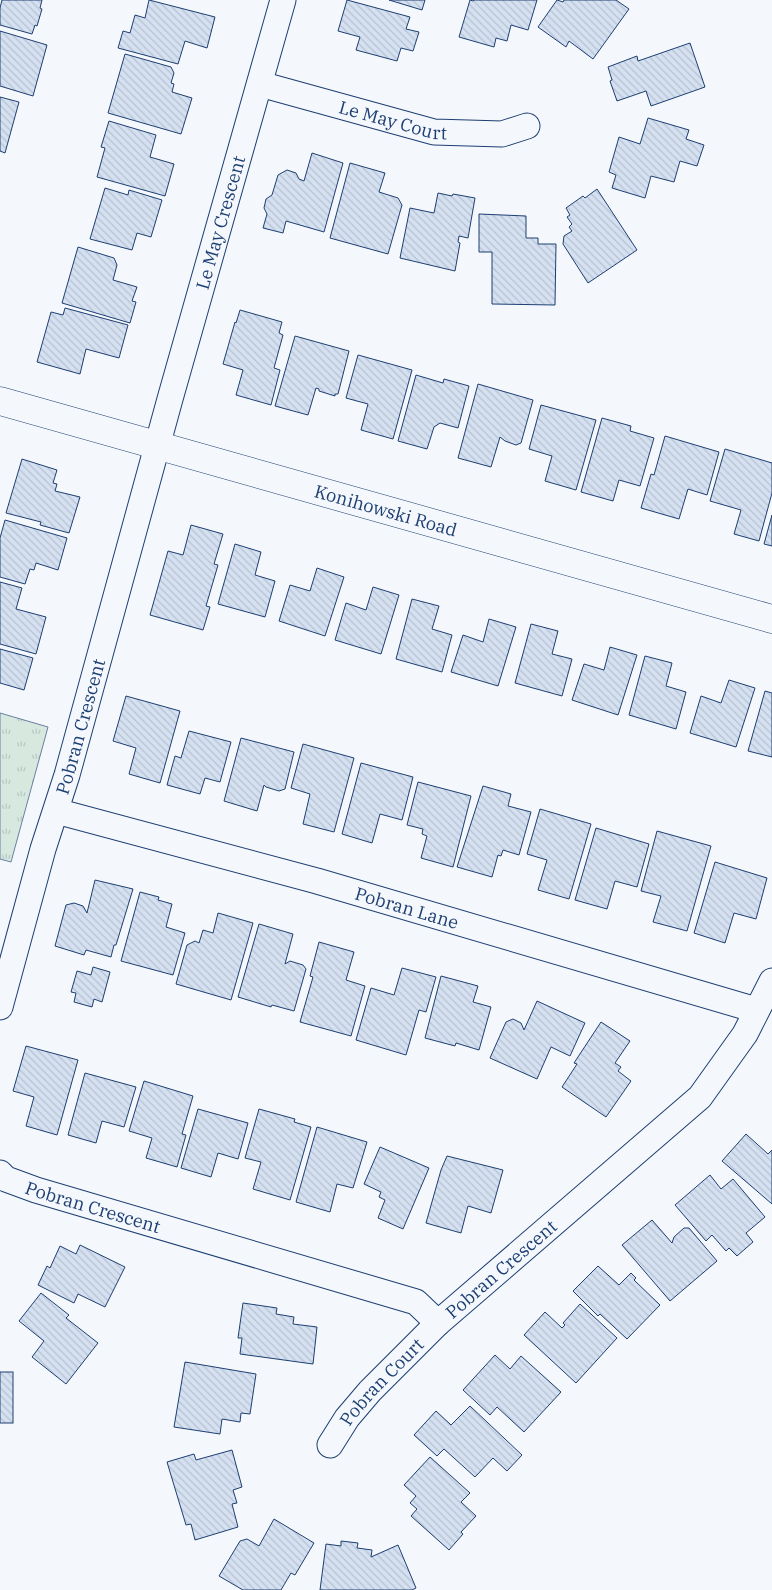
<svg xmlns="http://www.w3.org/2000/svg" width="772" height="1590" font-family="'IBM Plex Serif',serif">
  <defs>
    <pattern id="park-tufts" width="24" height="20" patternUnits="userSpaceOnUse" patternTransform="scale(1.25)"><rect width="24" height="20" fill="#d7e8df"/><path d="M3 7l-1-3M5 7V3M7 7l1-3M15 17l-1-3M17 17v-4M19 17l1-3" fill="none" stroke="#b8c8c3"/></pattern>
    <pattern id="building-back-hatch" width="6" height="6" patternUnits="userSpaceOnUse" patternTransform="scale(1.25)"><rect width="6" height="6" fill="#d5e0f0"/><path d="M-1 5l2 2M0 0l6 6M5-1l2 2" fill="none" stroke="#b6c1d1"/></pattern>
  </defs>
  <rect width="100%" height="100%" fill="#f4f7fb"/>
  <path fill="url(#park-tufts)" stroke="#687fa3" d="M0,713L48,727L11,862L0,859Z"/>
  <g fill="url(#building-back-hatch)" stroke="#1d3f73">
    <path d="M2,0H42L40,8L42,9L37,26L35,25L32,34L0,25V8Z"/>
    <path d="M149,0L215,17L207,48L185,41L178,64L118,48L123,31L130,33L135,15L145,18Z"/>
    <path d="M347,0L410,17L406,29L419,32L413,51L401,48L397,61L356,50L360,37L338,31Z"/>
    <path d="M389,0H425L422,10Z"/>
    <path d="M470,0L473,1L474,0H537L528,30L511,25L507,41L496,38L494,47L459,37Z"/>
    <path d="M557,0L563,2L564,0H616L629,9L593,59L569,41L566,47L538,27Z"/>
    <path d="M0,31L47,45L33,96L0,86Z"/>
    <path d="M690,43L705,87L651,106L646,91L617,101L610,81L612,80L608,67L637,56L638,61Z"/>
    <path d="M125,54L171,67L174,73L171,83L174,84L172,92L192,98L181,134L108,113Z"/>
    <path d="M0,97L19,102L5,153L0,151Z"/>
    <path d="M648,118L689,130L686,139L704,145L697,166L680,161L674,182L651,176L645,198L612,188L616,175L609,172L619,137L640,144Z"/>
    <path d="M109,121L156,135L150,157L174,164L165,196L97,177L105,148L101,147Z"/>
    <path d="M312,153L343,163L324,232L286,221L283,233L263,228L267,214L264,208L266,199L272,195L278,175L287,170L296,173L299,179L304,181Z"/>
    <path d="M350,163L385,173L379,192L398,198L402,205L388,254L330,238Z"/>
    <path d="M105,188L128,195L129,190L162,200L151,237L137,233L132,250L90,239Z"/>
    <path d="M597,189L637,250L588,283L563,244L564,236L572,231L569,227L572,224L567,217L570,215L566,208L583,196L585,198Z"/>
    <path d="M438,193L452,196L453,194L475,198L468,238L459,236L458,242L460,243L455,271L400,258L410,208L434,213Z"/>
    <path d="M479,214L526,216V238H538V244H556L555,305L492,304V252H479Z"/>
    <path d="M78,247L114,258L117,265L113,280L137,287L132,301L136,302L130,323L62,303Z"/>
    <path d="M65,308L128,325L119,358L86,349L80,374L37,362L51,312L63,315Z"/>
    <path d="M240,310L282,322L279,333L283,335L274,368L280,370L271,405L236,395L243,370L223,364L235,322L236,323Z"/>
    <path d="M295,336L349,351L338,394H335V396L319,391V389L316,388L308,415L275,406Z"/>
    <path d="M358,355L412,370L393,439L361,430L368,404L346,398Z"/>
    <path d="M416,375L443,383L444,379L469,386L458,428L440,423L434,427L427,449L398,441Z"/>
    <path d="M478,384L533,400L521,443L516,445L505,441L500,437L491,467L458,458Z"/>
    <path d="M541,405L596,420L576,490L545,481L552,456L529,449Z"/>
    <path d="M602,418L631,426L630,431L654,438L640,486L619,480L613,501L581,492Z"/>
    <path d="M665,436L719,452L707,495L688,489L679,519L641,508L651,474L654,475Z"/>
    <path d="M725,449L772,463V493L759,541L734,534L741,510L710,501Z"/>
    <path d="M22,459L57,470L53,483L57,484L55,491L80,497L69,533L40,525L41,522L6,513Z"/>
    <path d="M772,515V546L764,544Z"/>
    <path d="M5,520L67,538L58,570L36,563L34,570L30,569L25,584L0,577V538Z"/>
    <path d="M191,525L223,534L214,564L218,565L206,606L210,607L203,630L150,615L168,551L183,555Z"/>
    <path d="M235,544L261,552L255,575L275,581L265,617L218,604Z"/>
    <path d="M317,568L344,577L325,636L279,621L290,585L310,591Z"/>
    <path d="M0,582L22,588L16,609L46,617L36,654L0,644Z"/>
    <path d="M373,587L399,595L381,654L335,640L346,603L366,610Z"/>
    <path d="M412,599L439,606L432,629L452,635L442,672L396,659Z"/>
    <path d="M489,619L516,627L498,686L451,672L463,635L483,642Z"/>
    <path d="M531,624L558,631L552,654L572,659L562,696L515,683Z"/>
    <path d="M610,647L637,655L618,715L572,700L584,664L604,670Z"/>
    <path d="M0,649L33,658L24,690L0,683Z"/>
    <path d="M645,656L672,663L666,686L686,692L676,729L629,715Z"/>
    <path d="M729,680L755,688L736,747L690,733L701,696L721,703Z"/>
    <path d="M765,691L772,693V757L748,751Z"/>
    <path d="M126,696L180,711L160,783L129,774L136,748L113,741Z"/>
    <path d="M189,731L231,742L220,782L205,778L200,794L167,785L175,756L181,758Z"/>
    <path d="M241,738L294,752L285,789L279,791L266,787L264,785L257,811L224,801Z"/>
    <path d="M303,744L354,758L334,832L303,824L310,794L291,788Z"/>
    <path d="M361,763L413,777L402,820L380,814L372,843L342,834Z"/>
    <path d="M418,782L471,796L453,867L421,858L427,836L422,834L423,829L407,825Z"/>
    <path d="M483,786L511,794L508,806L531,812L519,855L503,850L501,856L498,855L492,877L457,867Z"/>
    <path d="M540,809L591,824L569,899L538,890L547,860L527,854Z"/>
    <path d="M596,828L649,844L637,887L615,881L607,909L575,900Z"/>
    <path d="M657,831L711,846L687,931L653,922L661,896L641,891Z"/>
    <path d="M715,862L767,878L756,919L734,913L725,943L694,933Z"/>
    <path d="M95,880L133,889L116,945H114L111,957L86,950L84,955L55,946L66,905L74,903L83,906L87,913Z"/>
    <path d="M140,892L159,897L158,900L172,904L166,927L185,933L173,975L121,961Z"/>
    <path d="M218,913L253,923L231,1000L176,984L187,945L195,941L199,943L203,930L213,933Z"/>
    <path d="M259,924L293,934L285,964L290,961L303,965L306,969L294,1011L272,1005L271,1007L238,997Z"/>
    <path d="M319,942L354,952L346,980L365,986L351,1036L300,1022L313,977L310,976Z"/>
    <path d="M93,967L110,972L102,1002L94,999L92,1007L74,1002L76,993L71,992L77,971L91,975Z"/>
    <path d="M402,968L436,977L426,1012L419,1010L406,1055L356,1040L371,988L394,995Z"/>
    <path d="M441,976L478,986L473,1002L491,1007L479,1050L456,1043L455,1046L425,1038Z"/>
    <path d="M537,1001L585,1023L570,1056L551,1047L537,1079L490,1058L506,1022L513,1019L521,1023L524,1030Z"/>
    <path d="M601,1022L630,1041L615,1063L621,1067L618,1071L631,1081L606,1117L562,1087L577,1064L574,1063Z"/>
    <path d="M26,1046L78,1060L57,1135L26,1126L34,1097L13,1091Z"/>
    <path d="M85,1073L136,1087L124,1127L102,1121L96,1143L68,1135Z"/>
    <path d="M144,1081L193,1096L182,1134L186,1135L177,1167L146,1158L152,1138L129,1131Z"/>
    <path d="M198,1109L248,1123L238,1159L218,1153L211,1177L181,1168Z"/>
    <path d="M259,1109L295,1119L294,1122L311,1127L290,1200L253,1189L261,1162L245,1158Z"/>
    <path d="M317,1127L367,1142L353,1188L337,1184L330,1212L296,1202Z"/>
    <path d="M746,1134L768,1154L772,1150V1204L722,1161Z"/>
    <path d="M380,1147L429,1168L403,1229L378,1218L385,1200L379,1197L381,1192L364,1184Z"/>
    <path d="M447,1156L503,1170L491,1213L468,1206L461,1233L426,1223L441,1170Z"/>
    <path d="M710,1175L721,1189L733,1179L765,1217L746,1233L753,1242L737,1256L729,1248L726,1251L712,1235L706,1241L675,1205Z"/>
    <path d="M652,1220L672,1243L674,1237L684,1228H689L717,1261L670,1301L622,1245Z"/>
    <path d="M80,1245L125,1267L105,1307L78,1294L74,1303L38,1285L47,1266L50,1268L60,1246L76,1254Z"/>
    <path d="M598,1266L619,1285L631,1273L636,1278L634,1280L660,1305L627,1339L600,1314L598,1316L573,1291Z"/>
    <path d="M41,1293L69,1315L66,1318L98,1343L66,1384L32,1357L44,1341L19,1321Z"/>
    <path d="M243,1303L277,1308L276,1314L294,1317L293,1324L317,1327L313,1364L240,1354L242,1338H238Z"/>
    <path d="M580,1304L617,1338L576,1383L524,1335L545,1312L562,1328L565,1325L563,1323Z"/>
    <path d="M495,1355L510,1369L521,1356L561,1392L524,1432L497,1407L490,1415L463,1390Z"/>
    <path d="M185,1362L256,1374L250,1414L241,1413L240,1422L222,1419L220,1434L174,1427Z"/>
    <rect x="0" y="1372" width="13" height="51"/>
    <path d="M470,1406L522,1455L507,1471L493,1458L475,1477L444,1449L437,1456L414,1435L436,1411L451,1425Z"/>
    <path d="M232,1450L242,1487L233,1490L237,1503L232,1504L238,1527L195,1540L191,1524L186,1525L167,1462L194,1454L196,1460Z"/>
    <path d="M430,1457L470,1493L461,1502L476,1516L461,1532L463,1534L449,1550L411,1516L417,1509L410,1503L416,1496L404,1485Z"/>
    <path d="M274,1519L314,1543L295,1575L291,1573L281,1590H243L219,1576L240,1541L247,1539L259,1546Z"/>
    <path d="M341,1541L358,1543L357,1548L372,1550L371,1557L398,1545L416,1588L412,1590H320L326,1544L341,1546Z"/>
  </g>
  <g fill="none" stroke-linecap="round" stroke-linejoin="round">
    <g stroke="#1d3f73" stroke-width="27">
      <g id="street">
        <path id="s1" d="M260,84L434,132L502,134L527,126"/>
        <path id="s2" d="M56,811L317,881L756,1010"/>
        <path id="s3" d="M0,1007L43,849L67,775L170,399L283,0"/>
        <path id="s4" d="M0,1173L6,1179L36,1190L416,1302L438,1323L700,1097L745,1034L772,981"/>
        <path id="s5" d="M330,1445L347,1418L370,1391L438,1323"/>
      </g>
    </g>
    <g stroke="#1d3f73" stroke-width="29">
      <g id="secondary">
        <path id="s6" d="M0,401L772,619"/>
      </g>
    </g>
    <use href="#street" stroke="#f4f7fb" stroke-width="25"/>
    <use href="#secondary" stroke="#f4f7fb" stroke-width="28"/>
  </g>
  <g text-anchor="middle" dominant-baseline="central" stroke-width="4" stroke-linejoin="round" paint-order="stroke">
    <g font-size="18" fill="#1d3f73" stroke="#f4f7fb">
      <text stroke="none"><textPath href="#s1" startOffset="138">Le May Court</textPath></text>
      <text stroke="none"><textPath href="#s3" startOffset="815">Le May Crescent</textPath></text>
      <text stroke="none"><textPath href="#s6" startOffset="401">Konihowski Road</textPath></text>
      <text stroke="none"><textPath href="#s3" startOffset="292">Pobran Crescent</textPath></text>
      <text stroke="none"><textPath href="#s2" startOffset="364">Pobran Lane</textPath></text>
      <text stroke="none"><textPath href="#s4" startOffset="100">Pobran Crescent</textPath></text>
      <text stroke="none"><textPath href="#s4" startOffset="550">Pobran Crescent</textPath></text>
      <text stroke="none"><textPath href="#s5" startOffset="82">Pobran Court</textPath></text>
    </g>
  </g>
</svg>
